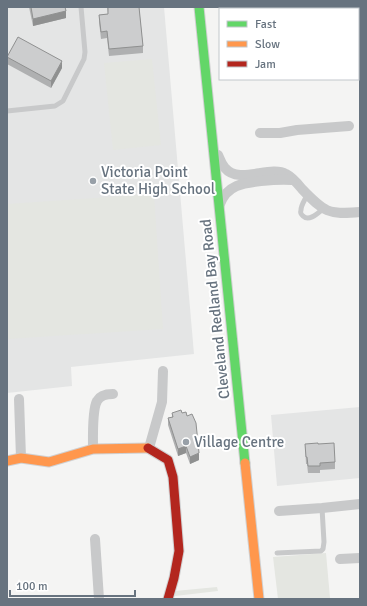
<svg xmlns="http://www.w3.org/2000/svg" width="367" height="606" font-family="Signika,sans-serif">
  <rect width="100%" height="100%" fill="#f4f4f3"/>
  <g fill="#e4e5e5">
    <path d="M7,7H164L194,354L71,367L72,386L7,393Z"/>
    <path d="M360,407V478L277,486L271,415Z"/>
  </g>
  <g fill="#e4e6e1">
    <path d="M152,59L161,145L113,150L104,63Z"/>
    <path d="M154,194L163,329L7,339V204Z"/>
    <path d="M326,553L330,598L278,599L273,557Z"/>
    <path d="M217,587L218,591L175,596V591Z"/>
  </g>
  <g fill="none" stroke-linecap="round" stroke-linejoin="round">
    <g stroke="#d0d0d1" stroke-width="11">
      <path id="fast" d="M199,7L245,463"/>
    </g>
    <g stroke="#d0d0d1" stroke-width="11">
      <g id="slow">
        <path d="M7,461L21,458L49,462L93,449L148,448"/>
        <path d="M245,463L259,599"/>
      </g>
    </g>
    <g stroke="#d0d0d1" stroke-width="11">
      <path id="jam" d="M148,448L168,460L173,477L179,551L174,578L168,599"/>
    </g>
    <g stroke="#c8c9ca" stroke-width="5">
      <path d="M313,7L315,9"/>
      <path d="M358,51L360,52"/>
      <path d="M7,111L55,106L63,101L84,59L85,52L81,7"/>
      <path d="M307,195C305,200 301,205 301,210C300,213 301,214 303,216C309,222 318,213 323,209"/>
      <path d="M277,553L321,551L323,549L324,542L322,508"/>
    </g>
    <g stroke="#c8c9ca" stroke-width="10">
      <path d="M260,133H280L297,130L349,126"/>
      <path d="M218,155C220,159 221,164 225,168C239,185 270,165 286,174C292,177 298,184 302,189C324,212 328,215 360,212"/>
      <path d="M220,204C227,185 243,183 261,181C271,180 281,179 292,180"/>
      <path d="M19,399L21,458"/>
      <path d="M149,448L162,402L163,371"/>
      <path d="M93,449C93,438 92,410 97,401C100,395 107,394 113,394"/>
      <path d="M279,511L322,508L360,504"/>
      <path d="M95,539L99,599"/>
      <path d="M340,559L360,558"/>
    </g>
    <use href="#fast" stroke="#63d668" stroke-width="9"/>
    <use href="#slow" stroke="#ff974d" stroke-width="9"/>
    <use href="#jam" stroke="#b3261e" stroke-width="9"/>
  </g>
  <g fill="#afb0b1">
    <path d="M29,7H65L66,18L33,26Z"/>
    <path d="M107,7H139L143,46V53L109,56L107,38L101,39L99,22V15L108,14Z"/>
    <path d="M7,57L62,68L51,88L7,64Z"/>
    <path d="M172,413L199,460L190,464L186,453L178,456L168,425V418L172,417Z"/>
    <path d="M305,444H318L335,462V469L320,470V473H308L307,464H306Z"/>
  </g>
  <g fill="#8f9090">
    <path d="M66,11V18L33,26V19Z"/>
    <path d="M62,61V68L51,88V81Z"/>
    <path d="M186,446V453L178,456V449Z"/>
    <path d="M199,453V460L190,464V457Z"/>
  </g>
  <g fill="#cccdce" stroke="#8f9090">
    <path d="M31,7H65L66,11L33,19Z"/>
    <path d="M108,7H139L143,46L109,49L107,31L101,32L99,15L108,14Z"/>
    <path d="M18,37L62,61L51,81L7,57Z"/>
    <path d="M181,410L182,413L186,412L187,416L192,414L196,423L199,453L190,457L186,446L178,449L168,418L173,417L172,413Z"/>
    <path d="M318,443V444L334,443L335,462L320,463V466H308L307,457H306L305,444Z"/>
  </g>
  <g fill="#98a0a8" stroke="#fff" stroke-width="1.5">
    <circle cx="93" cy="181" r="4"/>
    <circle cx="186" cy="442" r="4"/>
  </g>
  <g text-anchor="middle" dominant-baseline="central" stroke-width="4" stroke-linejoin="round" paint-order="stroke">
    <g font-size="15" fill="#67737f" stroke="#fff" text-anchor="start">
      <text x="101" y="172">Victoria Point<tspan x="101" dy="17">State High School</tspan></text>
      <text x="194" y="442">Village Centre</text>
    </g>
    <g font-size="15" fill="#67737f" stroke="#fff">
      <text transform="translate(215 309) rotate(-96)">Cleveland Redland Bay Road</text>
    </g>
  </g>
  <rect width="367" height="606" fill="none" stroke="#67737f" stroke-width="16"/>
  <rect x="219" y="8" width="140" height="72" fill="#ffffff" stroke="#c2c7cc"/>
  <rect x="227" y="21" width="20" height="6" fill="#63d668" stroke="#c2c7cc"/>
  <text x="255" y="28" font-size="12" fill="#67737f">Fast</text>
  <rect x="227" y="41" width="20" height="6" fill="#ff974d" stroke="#c2c7cc"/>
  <text x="255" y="48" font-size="12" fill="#67737f">Slow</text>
  <rect x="227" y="61" width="20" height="6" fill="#b3261e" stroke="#c2c7cc"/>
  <text x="255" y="68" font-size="12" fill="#67737f">Jam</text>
  <path d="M10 590v6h125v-6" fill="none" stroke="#67737f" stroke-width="2"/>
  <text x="16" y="590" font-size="12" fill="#67737f" stroke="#ffffff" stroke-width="3" paint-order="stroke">100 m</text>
</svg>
